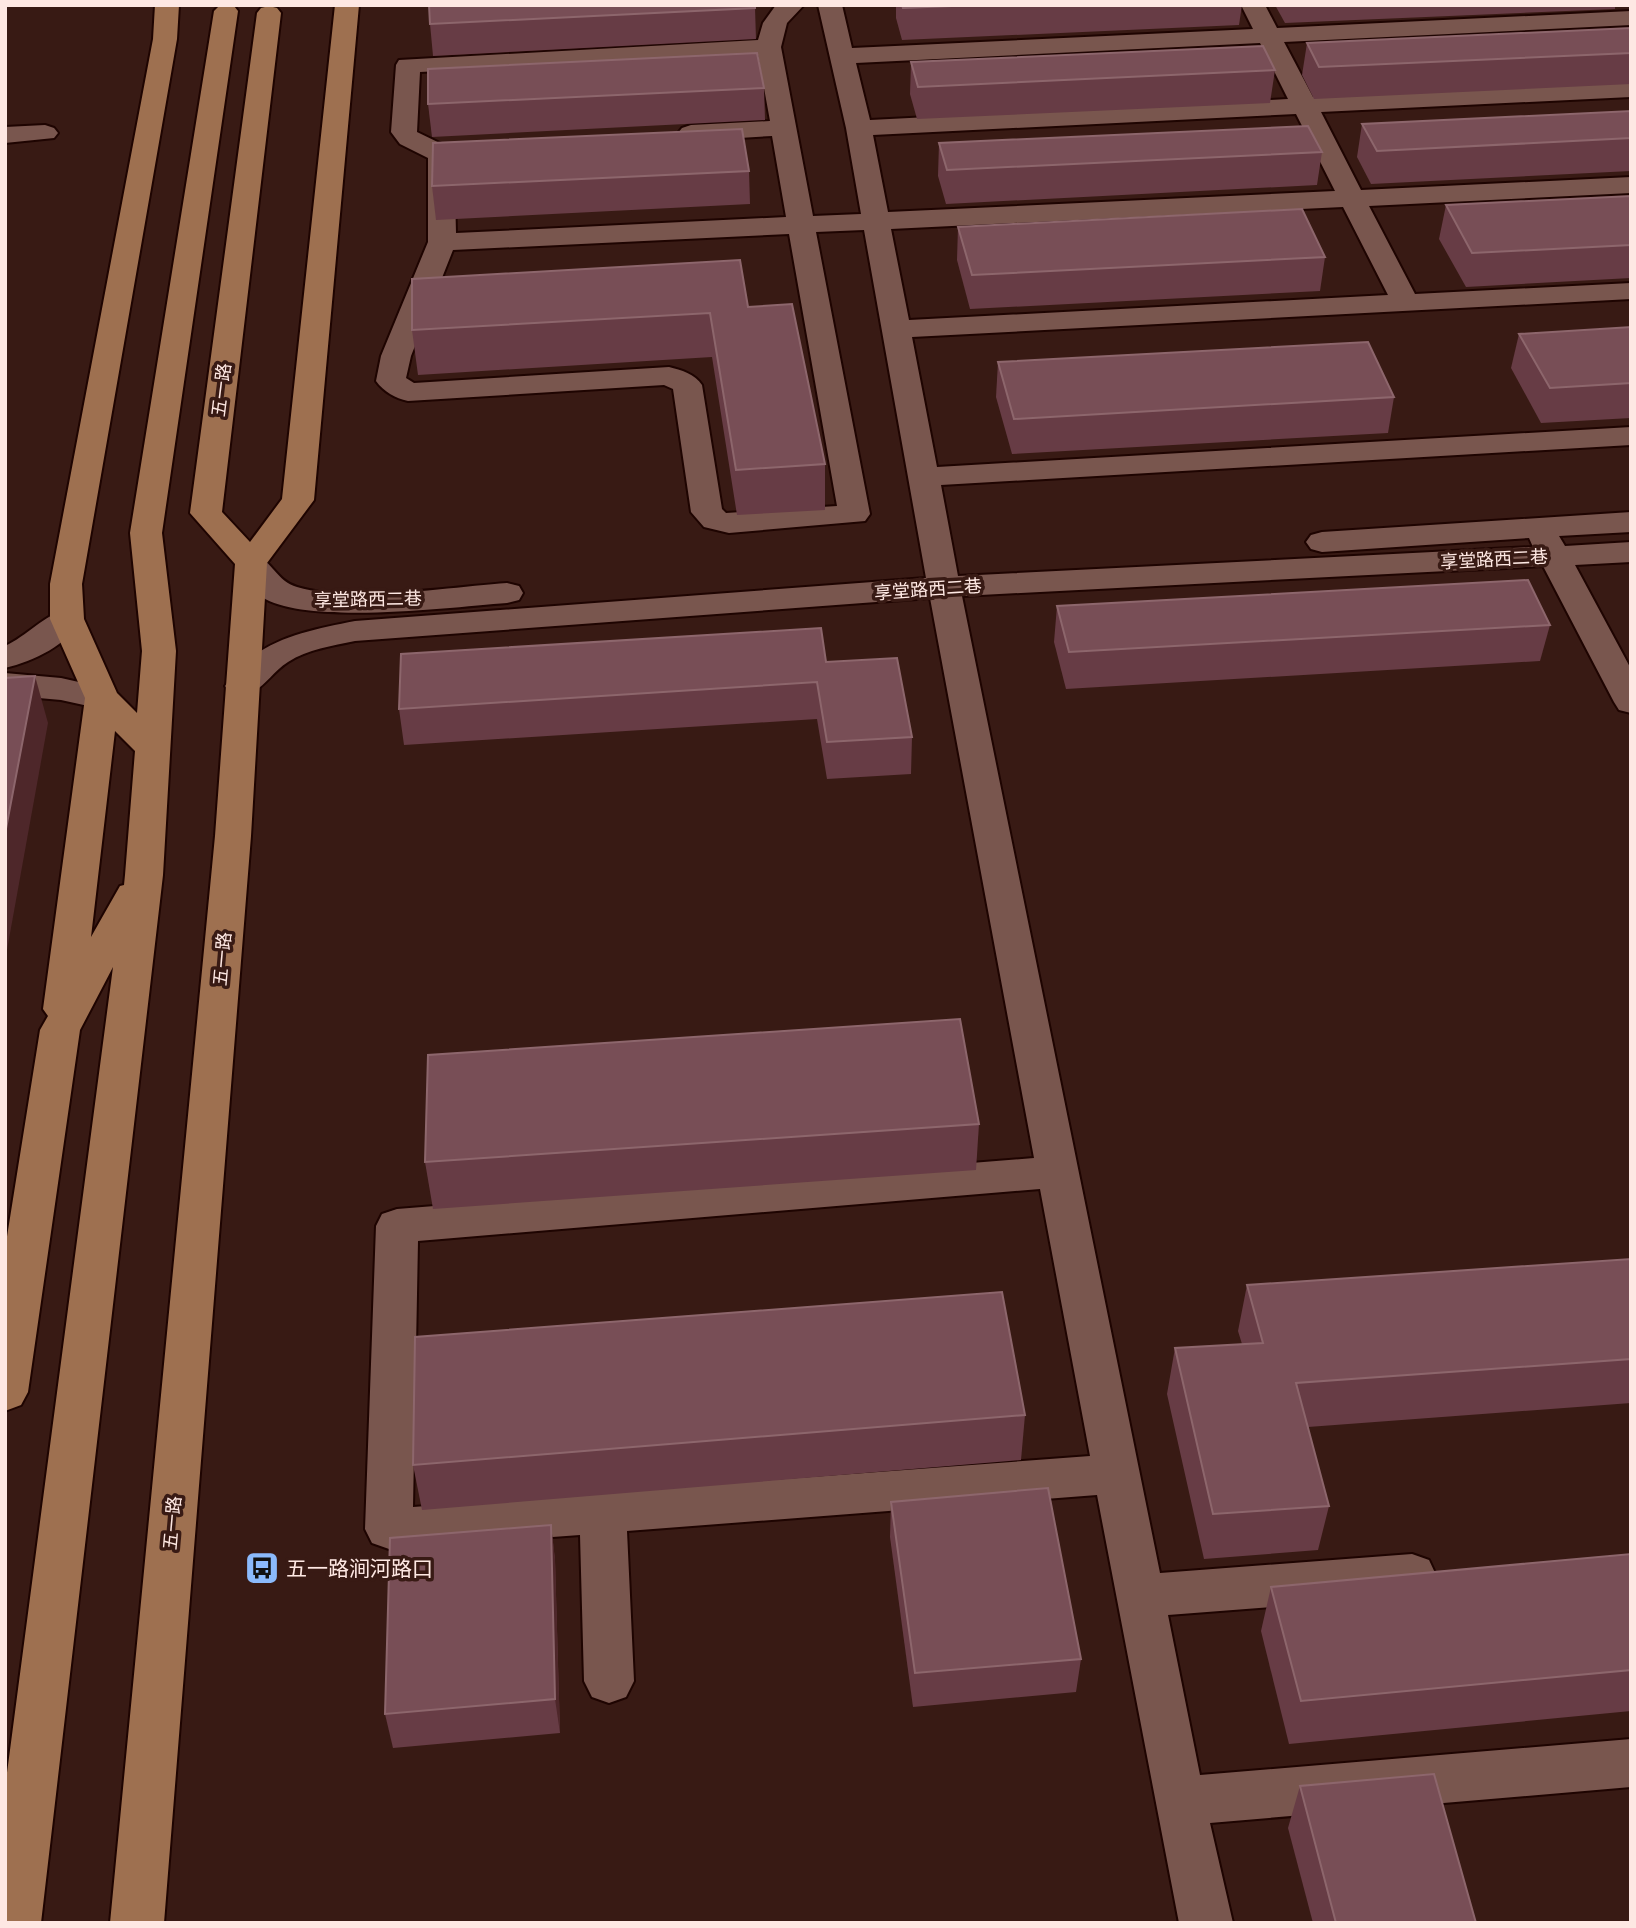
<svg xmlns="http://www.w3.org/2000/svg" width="1636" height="1928" font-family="'Work Sans','Noto Sans SC',sans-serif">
  <rect width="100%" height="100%" fill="#381a14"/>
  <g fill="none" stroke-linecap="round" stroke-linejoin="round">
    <g stroke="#1e0401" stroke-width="4">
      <g id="minor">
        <path d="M776,5H804L787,23L781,47L813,216L861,214L846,128L818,5H842L852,48L1253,29L1241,5H1265L1277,28L1631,11V25L1284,42L1313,97L1631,81V97L1321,112L1361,190L1631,177V193L1369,206L1415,294L1631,283V299L912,337L937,467L1631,427V445L941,485L958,576L1533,547L1529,538L1322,552L1311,549L1306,542L1311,535L1322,532L1631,512V532L1559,536L1565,546L1631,542V562L1575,565L1631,669V713L1619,710L1614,702L1543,566L962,596L1160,1573L1412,1554L1429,1560L1436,1575L1429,1590L1412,1596L1168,1615L1200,1775L1631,1739V1787L1210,1823L1233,1923H1179L1097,1495L627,1531L634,1681L626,1697L609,1703L592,1697L584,1681L580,1535L389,1549L372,1543L365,1529L376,1226L382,1214L397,1209L1034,1158L930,598L355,641C332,646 308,649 288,662C266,676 259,701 230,694L225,686C255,640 305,631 355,621L926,578L864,230L816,232L870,514L865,521L729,533L704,527L691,512L673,389L664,385L408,401C395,398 384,392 376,381L381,356L428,242V158L400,144L391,132L396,65L399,60L758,40L763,23ZM1260,43L1288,99L870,120L856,63ZM758,55L770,121L691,125L682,128L678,133L682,138L691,141L772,136L786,217L456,233L454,154L450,148L417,132L420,72ZM1296,114L1335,191L888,212L873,135ZM1343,207L1388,295L909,320L891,229ZM789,234L837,506L726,513L722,509L702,385C695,374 681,370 669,367L414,383L406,378L411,356L453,250ZM1040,1189L1090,1456L413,1507L418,1241Z"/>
        <path d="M45,125L54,128L58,133L54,138L5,143V127Z"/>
        <path d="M251,553C271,558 276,581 297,587C349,603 451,587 507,583L519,586L523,593L519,600L507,603C451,607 307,626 262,597C251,589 242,574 235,563L240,556Z"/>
        <path d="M67,609L79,612L84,619C66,645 35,661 5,668V646C27,636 44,615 67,609Z"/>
        <path d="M5,673L61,678L114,690L119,698L114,706L102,709L61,700L5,695Z"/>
      </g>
    </g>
    <g stroke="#1e0401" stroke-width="4">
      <g id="major">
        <path d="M155,5H179L177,39L82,584L84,619L117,693L137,713L142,651L130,533L214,11L220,5L234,6L238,11L162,533L176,651L163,875L41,1923H5V1788L113,967L80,1030L28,1392L21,1405L5,1411V1249L40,1030L48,1016L43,1009L85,698L50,619V584L153,39ZM115,731L135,751L125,875L124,885L120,886L91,937Z"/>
        <path d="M335,5H359L314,500L267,563L251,836L164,1923H110L215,836L235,564L190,513L257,13L261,8L269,6L277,8L281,13L222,512L250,542L282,499Z"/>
      </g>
    </g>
    <use href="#minor" fill="#79564e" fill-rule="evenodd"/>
    <use href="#major" fill="#9e7050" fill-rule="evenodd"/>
  </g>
  <g fill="#673c45">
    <path d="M896,5H1242L1239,25L902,40L896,18Z"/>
    <path d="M1275,5H1615V9L1285,23Z"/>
    <path d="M755,8L756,39L433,56L430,24Z"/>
    <path d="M1631,28V84L1314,99L1302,75L1307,43Z"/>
    <path d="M911,62L1275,70L1270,103L917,119L910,94Z"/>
    <path d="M764,88L765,120L432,137L428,104Z"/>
    <path d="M1631,111V171L1371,184L1357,157L1362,124Z"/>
    <path d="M939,143L1322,152L1317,185L946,204L938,176Z"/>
    <path d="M749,171L750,204L436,220L432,186Z"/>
    <path d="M1631,196V278L1466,287L1439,239L1446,205Z"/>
    <path d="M958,227L1325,257L1320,291L970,309L957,260Z"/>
    <path d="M748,307L825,464V510L737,515L712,357L418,375L412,330Z"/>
    <path d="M1631,327V418L1541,423L1511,368L1519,334Z"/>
    <path d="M998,362L1394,397L1388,433L1012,454L996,397Z"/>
    <path d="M1057,606L1550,625L1540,661L1066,689L1054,642Z"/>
    <path d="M826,662L912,737L911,774L827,779L817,719L404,745L399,709Z"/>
    <path d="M979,1124L976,1170L433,1209L425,1162Z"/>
    <path d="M1631,1259V1403L1308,1427L1329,1506L1318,1550L1204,1559L1167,1394L1175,1348L1242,1344L1238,1331L1247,1285Z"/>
    <path d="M1025,1415L1021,1460L422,1510L413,1465Z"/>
    <path d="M891,1502L1081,1659L1076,1692L913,1707L890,1537Z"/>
    <path d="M551,1525L555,1560L560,1733L393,1748L385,1714Z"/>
    <path d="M1631,1554V1711L1289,1744L1261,1631L1271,1587Z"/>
    <path d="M1300,1786L1476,1923H1313L1288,1828Z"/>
  </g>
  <g fill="#4e272a">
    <path d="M35,676L48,723L5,961V834Z"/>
    <path d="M551,1525L555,1560L560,1733L555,1699Z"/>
  </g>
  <g fill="#784e56" stroke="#8d666c" stroke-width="2">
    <path d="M429,5H755V8L430,24Z"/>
    <path d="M902,5H977L903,8Z"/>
    <path d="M1631,28V53L1319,67L1307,43Z"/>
    <path d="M1263,46L1275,70L918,87L911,62Z"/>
    <path d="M757,53L764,88L428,104V69Z"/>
    <path d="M1631,111V138L1377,151L1362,124Z"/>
    <path d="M1308,126L1322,152L947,170L939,143Z"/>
    <path d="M742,129L749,171L432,186L433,143Z"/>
    <path d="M1631,196V245L1472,253L1446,205Z"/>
    <path d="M1302,209L1325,257L972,275L958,227Z"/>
    <path d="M740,260L748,307L792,304L825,464L736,470L710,313L412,330V279Z"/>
    <path d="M1631,327V383L1550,388L1519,334Z"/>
    <path d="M1368,342L1394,397L1014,419L998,362Z"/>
    <path d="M1528,580L1550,625L1069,652L1057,606Z"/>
    <path d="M821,628L826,662L897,658L912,737L827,742L817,682L399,709L401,654Z"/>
    <path d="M35,676L5,834V678Z"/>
    <path d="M960,1019L979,1124L425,1162L428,1055Z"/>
    <path d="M1631,1259V1359L1296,1383L1329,1506L1213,1514L1175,1348L1263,1343L1247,1285Z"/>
    <path d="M1002,1292L1025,1415L413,1465L415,1337Z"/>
    <path d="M1048,1488L1081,1659L915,1673L891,1502Z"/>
    <path d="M551,1525L555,1699L385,1714L390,1538Z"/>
    <path d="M1631,1554V1670L1301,1701L1271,1587Z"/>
    <path d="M1434,1774L1476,1923H1336L1300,1786Z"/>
  </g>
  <defs>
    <g id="bus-square" transform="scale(1.75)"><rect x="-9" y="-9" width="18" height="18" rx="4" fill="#8bbafc" stroke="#381a14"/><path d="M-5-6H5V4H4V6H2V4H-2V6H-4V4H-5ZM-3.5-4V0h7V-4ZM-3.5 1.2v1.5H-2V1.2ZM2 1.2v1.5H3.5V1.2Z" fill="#111"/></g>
  </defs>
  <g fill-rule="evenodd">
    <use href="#bus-square" x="262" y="1568"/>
  </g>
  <g text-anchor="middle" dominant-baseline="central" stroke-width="7" stroke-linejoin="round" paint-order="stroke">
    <g font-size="18" fill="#fee8e3" stroke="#381a14">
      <text transform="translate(221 390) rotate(-83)">五一路</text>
      <text transform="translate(1494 559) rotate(-3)">享堂路西二巷</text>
      <text transform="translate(928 589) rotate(-4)">享堂路西二巷</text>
      <text transform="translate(368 599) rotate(-1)">享堂路西二巷</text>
      <text transform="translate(222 959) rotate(-85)">五一路</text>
      <text transform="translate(172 1523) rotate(-85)">五一路</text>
    </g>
    <g font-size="21" fill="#fee8e3" stroke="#381a14" text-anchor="start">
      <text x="286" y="1568">五一路涧河路口</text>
    </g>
  </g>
  <rect width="1636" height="1928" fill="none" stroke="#fee8e3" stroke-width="14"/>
</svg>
